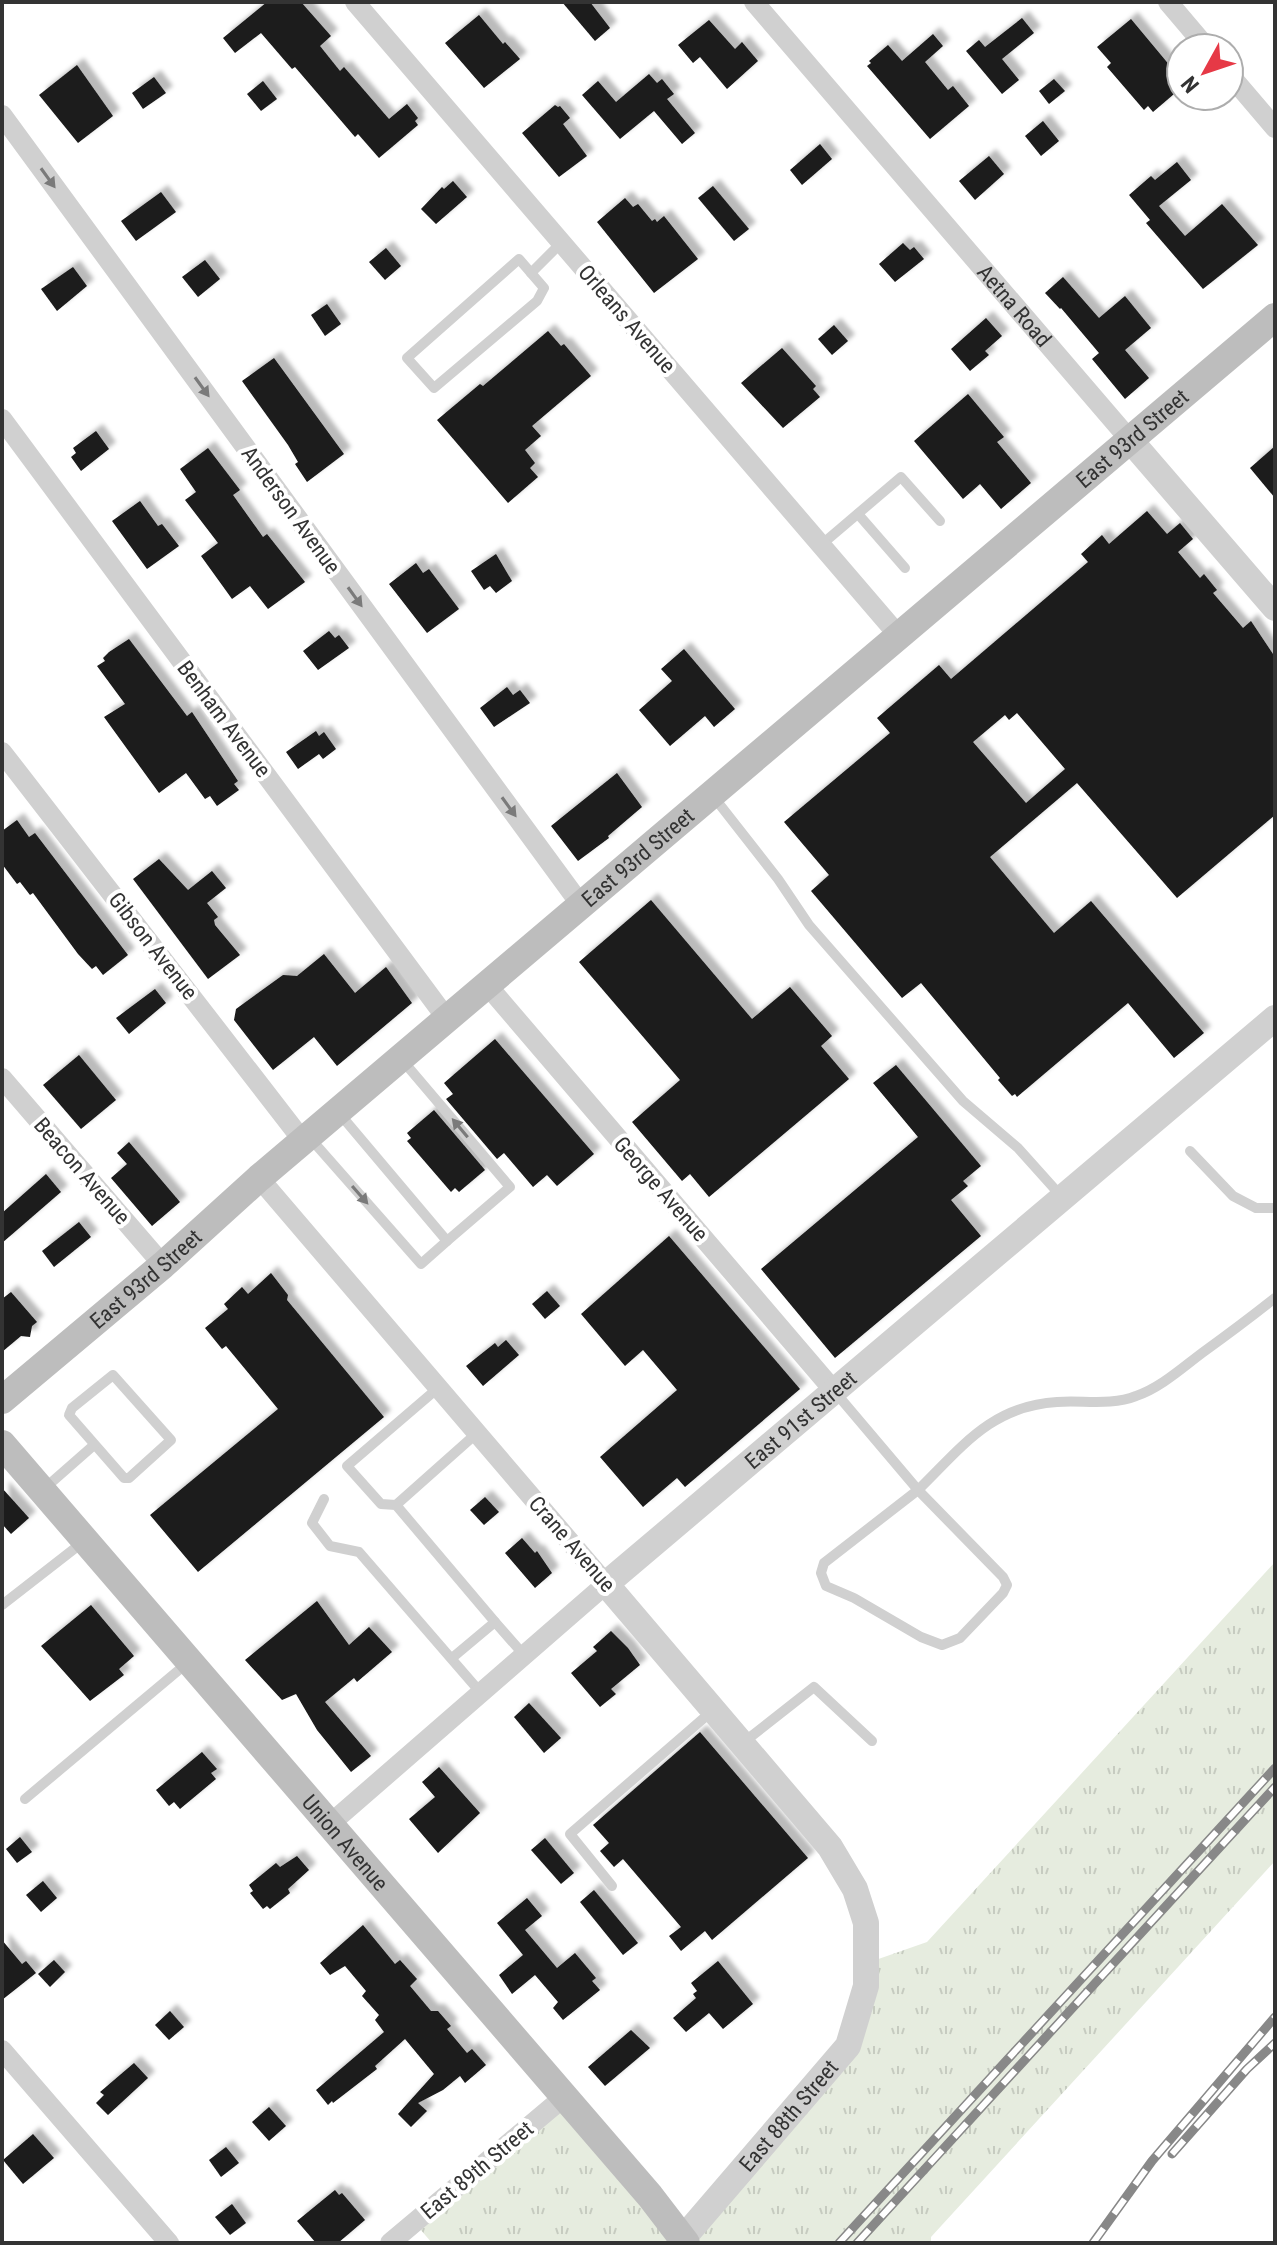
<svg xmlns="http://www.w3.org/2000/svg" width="1277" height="2245" font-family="'Roboto Condensed',sans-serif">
  <defs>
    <pattern id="grass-tufts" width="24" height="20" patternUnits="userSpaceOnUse" patternTransform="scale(2)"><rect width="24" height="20" fill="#e6ecdf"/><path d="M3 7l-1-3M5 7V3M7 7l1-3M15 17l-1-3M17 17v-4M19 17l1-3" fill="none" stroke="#c6cbc0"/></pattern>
    <filter id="shadow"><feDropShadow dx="7" dy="-7" stdDeviation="2" flood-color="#0004"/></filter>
  </defs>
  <rect width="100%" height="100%" fill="#fff"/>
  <path fill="url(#grass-tufts)" d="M1275,1562V1861L931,2237V2243H432L414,2222L564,2097L683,2239L848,2046L867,1963L927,1942Z"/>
  <g fill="#1a1a1a" fill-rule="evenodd" filter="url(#shadow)">
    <path d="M267,2H301L331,36L320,46L340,71L344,67L389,119L407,104L418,118L415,121L418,125L379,158L358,134L355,137L295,67L292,69L261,33L235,53L223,38Z"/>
    <path d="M562,2H590L610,28L595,41Z"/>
    <path d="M479,15L503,44L505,42L520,59L484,88L445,43Z"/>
    <path d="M1022,18L1034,33L1002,59L1019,80L1002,94L966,51L979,40L985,47Z"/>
    <path d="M1131,19L1181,79V88L1153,112L1148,106L1144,110L1107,67L1111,63L1097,47Z"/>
    <path d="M709,20L735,49L742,42L758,61L727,89L700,57L693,63L678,45Z"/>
    <path d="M933,34L943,46L925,62L948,90L953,86L969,106L930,139L867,66L871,63L869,61L888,45L902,61Z"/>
    <path d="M77,65L113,116L78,143L39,95Z"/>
    <path d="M649,74L657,83L662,79L674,94L667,99L695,133L682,144L654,111L620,139L582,95L598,81L616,102Z"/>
    <path d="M154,77L166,93L143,109L132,93Z"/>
    <path d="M1054,79L1065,91L1049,104L1039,91Z"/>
    <path d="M263,81L277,99L261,111L247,94Z"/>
    <path d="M555,105L558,107L560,106L570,118L563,124L587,156L559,177L522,133Z"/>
    <path d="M1043,121L1059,141L1041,156L1025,136Z"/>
    <path d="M820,144L832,159L802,185L790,170Z"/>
    <path d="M989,156L1004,174L975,200L959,181Z"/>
    <path d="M1177,162L1191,180L1159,206L1185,236L1222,204L1258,245L1203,289L1146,223L1150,220L1129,195L1151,176L1155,180Z"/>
    <path d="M453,181L467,197L436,224L421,209L442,187L444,189Z"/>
    <path d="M713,186L749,229L734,241L698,198Z"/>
    <path d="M161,192L176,212L136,241L121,221Z"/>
    <path d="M625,198L633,207L638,204L652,221L655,219L657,222L664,216L698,259L654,293L597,222Z"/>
    <path d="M903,243L910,250L914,247L924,259L895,282L879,264Z"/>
    <path d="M386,248L401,266L385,280L369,262Z"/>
    <path d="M205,260L220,279L198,297L182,277Z"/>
    <path d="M73,267L87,286L57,311L41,289Z"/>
    <path d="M1063,277L1099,318L1125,296L1151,328L1125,350L1149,378L1125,399L1092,359L1099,353L1061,308L1060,309L1045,293Z"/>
    <path d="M327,304L341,324L325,336L311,315Z"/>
    <path d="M986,318L1002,336L985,351L989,355L970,371L951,349Z"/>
    <path d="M834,325L848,341L832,355L818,339Z"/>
    <path d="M548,331L561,346L564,344L591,376L532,426L541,436L525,450L535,463L530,468L538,477L508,503L437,420L480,384L483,386Z"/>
    <path d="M782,348L816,386L813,389L820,397L783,428L741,383Z"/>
    <path d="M274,358L344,454L307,482L295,464L298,462L288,445L242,381Z"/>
    <path d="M968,394L1004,437L997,442L1031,483L1001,509L980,484L963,499L914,441Z"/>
    <path d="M96,431L109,449L81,471L71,457L76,453L73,448Z"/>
    <path d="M1275,446V498L1250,468Z"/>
    <path d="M208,448L240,490L233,495L263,537L267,534L305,582L268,609L250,586L232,599L201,556L218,543L185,500L196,492L180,469Z"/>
    <path d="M140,501L158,526L162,524L179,546L147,569L112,521Z"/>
    <path d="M1147,511L1167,534L1180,523L1193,539L1178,552L1200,578L1204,574L1217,590L1213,593L1243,628L1251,621L1275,657V815L1177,898L1077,783L990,857L1054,933L1091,901L1204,1033L1174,1058L1128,1003L1017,1097L1015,1094L1012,1096L998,1080L1000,1078L921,983L902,998L811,891L829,875L784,822L890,733L877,718L939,665L951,679L1088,562L1081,554L1102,535L1109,544ZM1017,713L1065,769L1026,803L973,742L1005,715L1009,720Z"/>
    <path d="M496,554L512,581L496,593L490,586L484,590L471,571Z"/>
    <path d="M416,563L423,573L429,569L459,609L427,633L389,584Z"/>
    <path d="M329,631L335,638L339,635L349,648L318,670L303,651Z"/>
    <path d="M129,639L187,716L192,712L238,781L234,784L239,790L217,806L210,796L205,799L186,773L159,793L104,717L125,704L97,666L105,661L103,658L109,652Z"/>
    <path d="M684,649L735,709L714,727L705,716L670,746L639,710L672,681L661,669Z"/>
    <path d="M507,687L513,695L520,690L530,703L494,727L480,708Z"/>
    <path d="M316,731L319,736L324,732L336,749L323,759L319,754L298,769L286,752Z"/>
    <path d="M617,773L642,807L608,836L609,838L578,861L551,826Z"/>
    <path d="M17,820L29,837L35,833L128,955L103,975L96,966L92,969L78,954L33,893L30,895L20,882L17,884L2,864V831Z"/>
    <path d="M159,859L188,890L212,871L226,888L207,903L218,917L214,920L215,925L240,955L208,979L133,879Z"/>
    <path d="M651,900L752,1019L790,987L832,1036L821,1046L849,1079L709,1197L690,1174L682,1181L632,1122L680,1080L579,962Z"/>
    <path d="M324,954L355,993L386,967L412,1003L337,1066L314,1037L273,1070L234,1020L236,1009L283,975L297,976Z"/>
    <path d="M155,989L166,1003L129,1034L116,1018Z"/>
    <path d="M495,1039L594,1154L557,1186L547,1175L533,1187L504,1153L497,1159L446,1099L453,1094L444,1083Z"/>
    <path d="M79,1055L116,1100L81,1129L43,1085Z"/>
    <path d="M896,1065L981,1166L963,1181L968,1186L951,1200L981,1236L835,1358L761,1269L918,1137L873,1083Z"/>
    <path d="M434,1110L485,1170L459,1192L455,1188L451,1192L407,1141L411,1138L407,1133Z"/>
    <path d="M129,1142L180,1202L152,1226L111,1178L127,1164L117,1153Z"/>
    <path d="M46,1174L61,1192L2,1243V1213Z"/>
    <path d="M79,1222L91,1237L54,1267L42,1251Z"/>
    <path d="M669,1236L800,1389L685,1487L677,1478L643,1507L600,1457L677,1390L643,1350L625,1366L581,1314Z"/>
    <path d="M271,1273L288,1295L287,1300L384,1417L198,1572L150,1515L278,1409L226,1346L222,1349L205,1328L228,1309L224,1304L242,1287L248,1294Z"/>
    <path d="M547,1291L560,1306L545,1319L532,1304Z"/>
    <path d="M11,1292L37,1322L32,1326L30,1337L21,1336L2,1352V1299Z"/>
    <path d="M506,1340L519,1355L483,1386L466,1366L495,1343L498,1347Z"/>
    <path d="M2,1488L29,1518L11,1534L2,1524Z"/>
    <path d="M485,1497L499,1512L484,1525L470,1510Z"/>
    <path d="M522,1538L535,1553L537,1551L552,1573L535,1588L505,1553Z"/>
    <path d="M317,1601L349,1645L369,1627L392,1652L357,1682L354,1678L325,1702L371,1756L351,1772L317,1730L296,1694L282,1700L245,1660Z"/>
    <path d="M91,1605L134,1656L119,1669L124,1675L90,1701L41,1646Z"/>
    <path d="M611,1631L628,1648L640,1665L611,1689L616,1694L600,1707L571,1673L597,1651L593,1647Z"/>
    <path d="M529,1703L561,1738L544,1753L514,1717Z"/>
    <path d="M700,1732L808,1858L712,1940L705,1931L681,1951L669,1936L681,1927L623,1859L614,1867L600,1851L609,1843L593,1825Z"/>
    <path d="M202,1752L217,1769L211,1773L216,1779L180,1809L174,1802L169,1806L156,1790Z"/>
    <path d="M439,1767L480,1813L438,1853L409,1819L435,1797L422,1782Z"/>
    <path d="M20,1837L32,1852L17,1863L6,1849Z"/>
    <path d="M545,1838L574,1873L561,1884L531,1850Z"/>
    <path d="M297,1856L309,1870L288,1889L290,1893L270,1909L267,1906L263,1909L250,1893L253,1891L249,1885L276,1863L280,1867Z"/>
    <path d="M43,1881L57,1898L41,1912L26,1895Z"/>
    <path d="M594,1890L638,1943L623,1955L580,1902Z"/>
    <path d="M527,1898L542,1916L525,1930L557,1968L575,1953L596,1978L592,1981L600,1990L563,2020L553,2008L558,2002L535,1975L512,1994L499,1975L523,1955L497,1923Z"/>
    <path d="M363,1925L395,1964L400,1960L417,1979L410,1986L431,2011H438L451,2026L447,2029L467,2053L472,2049L486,2065L465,2083L460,2076L443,2090L418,2103L427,2111L411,2127L398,2114L434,2074L405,2039L375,2066L377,2069L333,2103L332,2101L328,2105L316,2090L384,2032L375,2020L379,2015L362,1996L366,1991L345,1966L330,1975L320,1963Z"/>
    <path d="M2,1940L22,1964L26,1961L36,1973L2,2000Z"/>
    <path d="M54,1960L65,1972L50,1987L38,1974Z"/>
    <path d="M718,1961L753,2004L723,2029L709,2013L686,2032L673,2018L696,1998L693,1994L697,1991L691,1983Z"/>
    <path d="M170,2011L184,2027L169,2040L155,2025Z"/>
    <path d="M631,2030L650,2048L605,2086L588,2067Z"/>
    <path d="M134,2063L148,2078L108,2115L96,2103L104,2095L100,2092Z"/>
    <path d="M269,2107L286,2126L269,2141L252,2122Z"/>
    <path d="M33,2134L54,2158L23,2184L3,2160Z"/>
    <path d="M226,2147L239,2163L221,2177L209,2160Z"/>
    <path d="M335,2190L339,2195L342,2193L365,2220L338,2243H316L297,2221Z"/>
    <path d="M232,2204L246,2223L230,2235L215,2217Z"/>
  </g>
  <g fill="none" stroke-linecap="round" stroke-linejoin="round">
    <g stroke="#d0d0d0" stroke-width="10">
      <path d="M519,259L544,288L537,301L434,388L407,358Z"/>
      <path d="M531,273L561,243"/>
      <path d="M858,514L905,568"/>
      <path d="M821,545L901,477L940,521"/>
      <path d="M713,796L778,879L809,925L963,1101L1018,1148L1061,1196"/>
      <path d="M339,1113L447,1241L510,1187L403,1061"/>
      <path d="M310,1138L421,1264L447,1241"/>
      <path d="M1190,1151L1233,1196L1256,1208H1275"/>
      <path d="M113,1375L171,1440L129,1478H124L69,1415L72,1408Z"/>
      <path d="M438,1388L347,1466L381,1504L396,1505L495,1622"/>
      <path d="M835,1392L918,1490C962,1447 991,1406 1057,1402C1083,1400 1111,1406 1136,1396C1160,1388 1182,1368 1202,1353C1227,1335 1251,1317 1275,1298"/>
      <path d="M45,1488L94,1445"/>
      <path d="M918,1490L1003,1577L1007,1585L1003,1593L960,1638L942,1645L921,1637L854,1598L826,1586L821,1573L824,1563Z"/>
      <path d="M324,1499L312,1523L330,1546L359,1552L481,1693"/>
      <path d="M396,1505L477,1433"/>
      <path d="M2,1605L83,1542"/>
      <path d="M452,1658L495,1622L524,1655"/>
      <path d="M744,1742L814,1687L872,1741"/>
      <path d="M25,1799L186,1664"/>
      <path d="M612,1886L570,1834L712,1711"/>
    </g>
    <g stroke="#d0d0d0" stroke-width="20">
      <path d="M355,2L899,636"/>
      <path id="s1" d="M754,2L1130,440"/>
      <path d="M1168,2L1207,48"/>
      <path d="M1229,74L1275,128"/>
      <path d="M2,115L581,905"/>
      <path d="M2,419L447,1019"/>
      <path d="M2,752L303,1141"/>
      <path d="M487,985L835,1392"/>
      <path d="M2,1078L163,1265"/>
      <path d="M259,1178L606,1584L330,1824"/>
      <path d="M2,2050L169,2243"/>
      <path d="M390,2243L564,2097"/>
    </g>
    <g stroke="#d0d0d0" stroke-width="26">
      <path d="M1130,440L1275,608"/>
      <path id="s2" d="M679,2243L848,2046L866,1986V1923L855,1889L830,1847L606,1584L1275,1018"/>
    </g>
    <g stroke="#bdbdbd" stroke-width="28">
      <path id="s3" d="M2,1400L163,1265L259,1178L1275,317"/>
      <path id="s4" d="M2,1444L650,2196L686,2243"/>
    </g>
    <g stroke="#888" stroke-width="9">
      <g id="rail">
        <path d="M1172,2154L1247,2069L1275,2043"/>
        <path d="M839,2243L1275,1768"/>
        <path d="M857,2243L1275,1787"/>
        <path d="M1093,2243L1152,2161L1275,2017"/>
      </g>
    </g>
    <use href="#rail" stroke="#fff" stroke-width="6" stroke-dasharray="18" stroke-linecap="butt"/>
  </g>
  <defs><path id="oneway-solid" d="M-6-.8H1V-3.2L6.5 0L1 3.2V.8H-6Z" transform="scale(2)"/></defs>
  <g fill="#7a7a7a">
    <use href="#oneway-solid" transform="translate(48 178) rotate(54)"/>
    <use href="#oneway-solid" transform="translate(202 387) rotate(54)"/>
    <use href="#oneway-solid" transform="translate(355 597) rotate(54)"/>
    <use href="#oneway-solid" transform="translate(509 807) rotate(54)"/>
    <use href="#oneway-solid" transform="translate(460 1128) rotate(-130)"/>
    <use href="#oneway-solid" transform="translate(360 1195) rotate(49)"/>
  </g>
  <g text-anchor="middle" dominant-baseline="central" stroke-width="8" stroke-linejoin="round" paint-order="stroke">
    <g font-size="22" fill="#333" stroke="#fff">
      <text stroke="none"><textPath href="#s1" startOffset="400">Aetna Road</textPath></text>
      <text transform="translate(627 319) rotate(49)">Orleans Avenue</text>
      <text stroke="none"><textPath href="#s3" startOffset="1484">East 93rd Street</textPath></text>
      <text transform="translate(291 510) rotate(54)">Anderson Avenue</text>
      <text transform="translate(224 719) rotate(53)">Benham Avenue</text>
      <text stroke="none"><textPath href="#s3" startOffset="836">East 93rd Street</textPath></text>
      <text transform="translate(153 946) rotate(52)">Gibson Avenue</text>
      <text transform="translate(82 1171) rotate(49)">Beacon Avenue</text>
      <text transform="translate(661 1189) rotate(49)">George Avenue</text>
      <text stroke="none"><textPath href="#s3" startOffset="188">East 93rd Street</textPath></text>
      <text stroke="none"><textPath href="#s2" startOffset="1070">East 91st Street</textPath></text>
      <text transform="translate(572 1544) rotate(49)">Crane Avenue</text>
      <text stroke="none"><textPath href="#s4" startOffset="526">Union Avenue</textPath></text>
      <text stroke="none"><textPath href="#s2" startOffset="168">East 88th Street</textPath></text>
      <text transform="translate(477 2170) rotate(-40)">East 89th Street</text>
    </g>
  </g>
  <rect width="1277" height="2245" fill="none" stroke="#333333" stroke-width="8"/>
  <g transform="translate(1205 72) rotate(230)"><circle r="38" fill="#ffffff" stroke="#adadad" stroke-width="2"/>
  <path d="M0-6L14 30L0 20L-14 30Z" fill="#e63946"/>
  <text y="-12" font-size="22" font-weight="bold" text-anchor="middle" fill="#333333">N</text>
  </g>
</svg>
